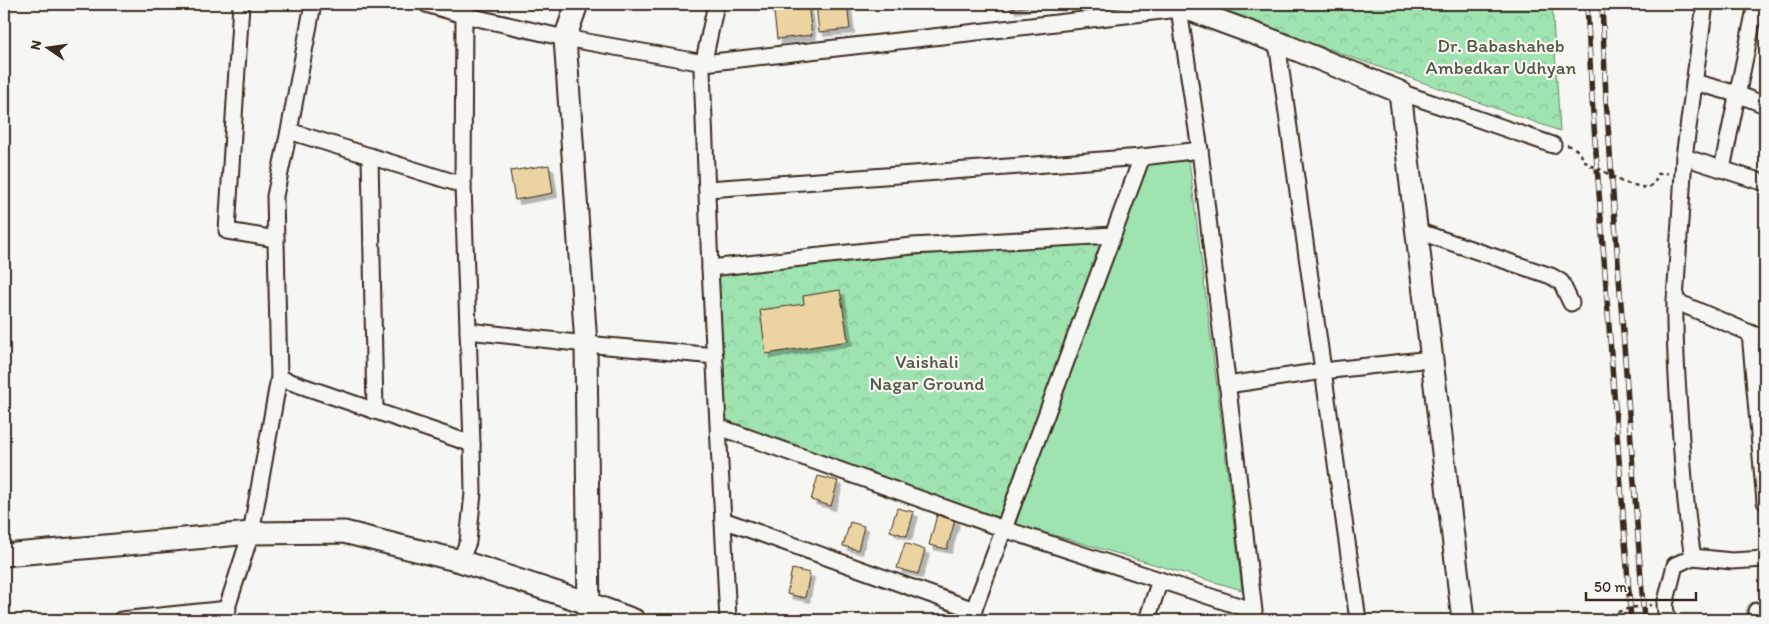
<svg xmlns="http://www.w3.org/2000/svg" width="1769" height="624" font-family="Itim,sans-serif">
  <defs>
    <pattern id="park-crowns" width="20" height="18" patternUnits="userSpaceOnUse" patternTransform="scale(1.25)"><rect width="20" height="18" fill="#9ee3b0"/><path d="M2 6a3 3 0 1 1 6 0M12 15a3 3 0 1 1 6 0" fill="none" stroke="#89c397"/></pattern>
    <filter id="shadow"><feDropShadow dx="4.5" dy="4.5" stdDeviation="0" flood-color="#0004"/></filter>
  </defs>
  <rect width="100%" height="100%" fill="#f6f6f2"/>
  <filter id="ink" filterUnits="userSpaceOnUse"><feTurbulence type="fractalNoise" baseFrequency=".02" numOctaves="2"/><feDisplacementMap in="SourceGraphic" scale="10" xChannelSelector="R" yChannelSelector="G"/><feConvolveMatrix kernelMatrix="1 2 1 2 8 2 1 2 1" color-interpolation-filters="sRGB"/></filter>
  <g filter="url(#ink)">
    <path fill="#9ee3b0" stroke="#6c8667" d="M1188,152L1242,590L1016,524L1130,165Z"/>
    <g fill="url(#park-crowns)" stroke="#6c8667">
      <path d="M1201,4H1552L1560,131Z"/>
      <path d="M1103,240L997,521L720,425L713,271Z"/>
    </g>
    <g fill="#ecd3a2" stroke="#3b2a1e" filter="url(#shadow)">
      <path d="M773,4H808L812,35L777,39Z"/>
      <path d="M816,4H847L850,29L819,32Z"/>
      <path d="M1010,4H1044L1011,9Z"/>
      <path d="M549,165L553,193L515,200L510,171Z"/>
      <path d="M840,290L848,341L766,354L760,310L804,304L803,296Z"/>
      <path d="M818,476L838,481L831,506L811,500Z"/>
      <path d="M897,508L914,512L907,536L890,531Z"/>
      <path d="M937,515L955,520L947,549L929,545Z"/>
      <path d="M850,522L864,526L858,550L843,546Z"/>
      <path d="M905,543L925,550L918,574L897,568Z"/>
      <path d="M792,569L810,573L805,598L787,594Z"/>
    </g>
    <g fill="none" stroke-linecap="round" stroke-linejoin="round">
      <g stroke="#3b2a1e" stroke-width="19">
        <g id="street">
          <path d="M241,4L227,231L276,239"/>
          <path d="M313,4L289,131L463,185L464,15L467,4"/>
          <path d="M426,4L464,15L565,38L704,63L1179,9V6"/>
          <path d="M716,4L702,70L710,268L728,620"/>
          <path d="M1277,42L1358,620"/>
          <path d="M1694,82L1737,94L1765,105"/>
          <path d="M1400,92L1553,145"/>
          <path d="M370,156L375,411"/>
          <path d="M1684,157L1705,4"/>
          <path d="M1722,169L1756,4"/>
          <path d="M1765,183L1684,157L1675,301L1750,333L1765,502"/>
          <path d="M708,189L1142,157"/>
          <path d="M1417,231L1551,276L1561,282L1571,303"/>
          <path d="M710,268L912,246L1113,235"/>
          <path d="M1675,301C1674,347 1678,393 1681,439C1684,479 1686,518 1693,557L1732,561L1765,559"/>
          <path d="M468,331L586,344L715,356"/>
          <path d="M1750,333L1765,338"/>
          <path d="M279,378L275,196L289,131"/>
          <path d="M1227,385L1323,371L1431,359"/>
          <path d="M719,427L1004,529L1254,611L1200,150"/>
          <path d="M723,520L974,610"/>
          <path d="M460,561L468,542L473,493L472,444"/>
          <path d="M1756,611L1765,612"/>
          <path d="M121,620L228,609"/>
          <path d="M223,620L251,533L279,378L472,444L463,185"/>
          <path d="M970,620L1142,157L1200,150L1179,9"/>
          <path d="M1147,620L1160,580"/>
          <path d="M1667,620L1665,605L1675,565L1693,557"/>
        </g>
      </g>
      <g stroke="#3b2a1e" stroke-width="25">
        <g id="secondary">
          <path d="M577,4L565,38L586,344L589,620"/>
          <path d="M1178,4L1179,6L1277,42L1400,92L1463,620"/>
          <path d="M4,555L251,533L344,532L460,561L588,603L634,620"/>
        </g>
      </g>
      <g stroke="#3b2a1e" stroke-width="2.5" stroke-dasharray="4 4" stroke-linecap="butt">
        <path d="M1567,145C1579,148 1581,156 1588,165L1598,168L1622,182L1646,188L1654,184L1658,174L1668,173"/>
        <path d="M1595,620L1630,608L1651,605"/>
      </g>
      <use href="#street" stroke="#f6f6f2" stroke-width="15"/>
      <use href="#secondary" stroke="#f6f6f2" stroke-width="21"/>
      <g stroke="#3b2a1e" stroke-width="5.5">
        <g id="rail">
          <path d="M1587,4L1592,99L1631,620"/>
          <path d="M1602,4L1606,98L1644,620"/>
        </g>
      </g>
      <use href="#rail" stroke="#f6f6f2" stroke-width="4" stroke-dasharray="11" stroke-linecap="butt"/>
    </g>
  </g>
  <g text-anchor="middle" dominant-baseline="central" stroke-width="4.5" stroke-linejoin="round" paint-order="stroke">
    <g font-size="19" fill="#545842" stroke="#f6f6f2">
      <text x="1501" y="45">Dr. Babashaheb<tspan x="1501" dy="22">Ambedkar Udhyan</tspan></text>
      <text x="927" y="361">Vaishali<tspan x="927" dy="22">Nagar Ground</tspan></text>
    </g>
  </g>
  <rect width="1769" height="624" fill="none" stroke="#f6f6f2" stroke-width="20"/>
  <rect x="10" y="10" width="1749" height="604" fill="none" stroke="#3b2a1e" stroke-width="2" filter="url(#ink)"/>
  <g transform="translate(48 48) rotate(283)" stroke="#f6f6f2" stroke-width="4" paint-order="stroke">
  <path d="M0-4L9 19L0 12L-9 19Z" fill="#3b2a1e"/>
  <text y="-8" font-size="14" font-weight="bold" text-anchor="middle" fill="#3b2a1e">N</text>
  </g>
  <path d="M1586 592v8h110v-8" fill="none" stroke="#3b2a1e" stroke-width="2.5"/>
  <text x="1594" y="592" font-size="15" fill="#3b2a1e" stroke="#f6f6f2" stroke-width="4" paint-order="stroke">50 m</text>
</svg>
